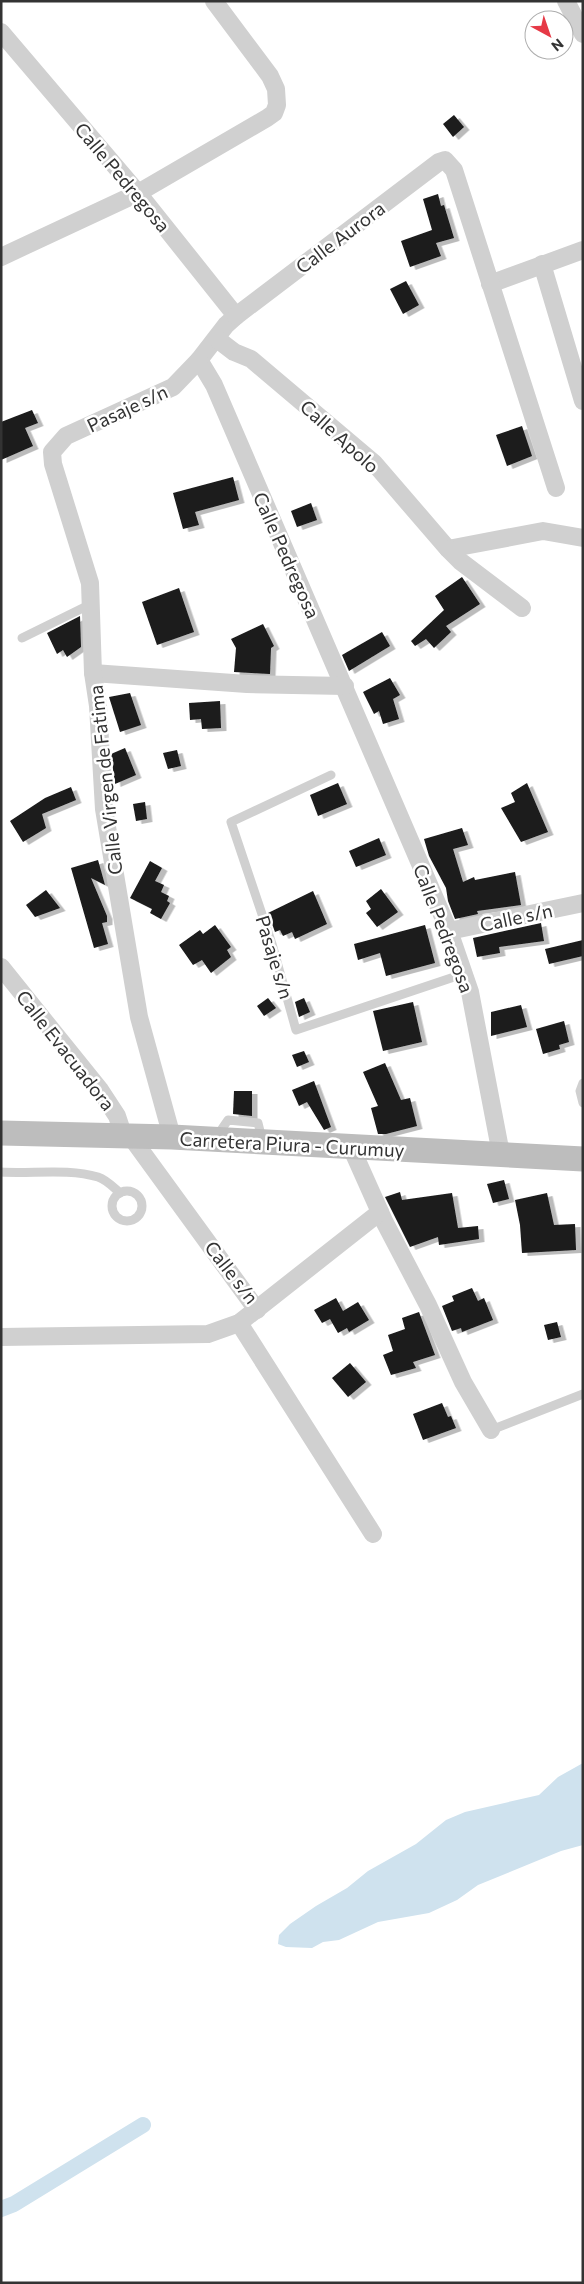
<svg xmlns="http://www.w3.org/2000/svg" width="584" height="2284" font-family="Commissioner,sans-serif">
  <defs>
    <filter id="shadow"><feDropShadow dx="5.5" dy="3" stdDeviation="0" flood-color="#0004"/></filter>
  </defs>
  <rect width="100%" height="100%" fill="#fff"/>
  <path fill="#cfe2ee" d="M583,1763V1845L561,1851L478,1885L457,1900L429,1913L378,1922L339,1940L323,1942L312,1948L286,1947L278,1944L279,1935L290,1924L316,1906L347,1888L368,1871L416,1844L446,1820L465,1812L539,1795L558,1777Z"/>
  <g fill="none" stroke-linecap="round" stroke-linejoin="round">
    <path stroke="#cfe2ee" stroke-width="16" d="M1,2209L14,2204L143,2125"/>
  </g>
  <g fill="#1a1a1a" filter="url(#shadow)">
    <path d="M454,115L464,127L453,137L443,124Z"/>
    <path d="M438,194L441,206L444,205L454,238L436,243L441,256L410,267L401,241L432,230L423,199Z"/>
    <path d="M406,281L419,305L403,314L390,289Z"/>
    <path d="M32,410L38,423L25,428L33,446L1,460V422Z"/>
    <path d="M522,426L532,456L507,466L496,435Z"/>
    <path d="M233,477L239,500L195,512L199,525L183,529L173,493Z"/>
    <path d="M311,503L317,520L297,527L291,511Z"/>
    <path d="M462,577L480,604L446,626L451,632L434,648L426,639L415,646L411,641L444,610L435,596Z"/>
    <path d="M179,588L194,632L157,645L142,602Z"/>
    <path d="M80,616L81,647L67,657L63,650L57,654L47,633Z"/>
    <path d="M263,624L274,646L271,648L270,674L234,672L236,648L231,639Z"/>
    <path d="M382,632L390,646L349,671L342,655Z"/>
    <path d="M390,678L400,695L393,699L399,719L383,724L379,711L374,714L363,692Z"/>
    <path d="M130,693L141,725L120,732L109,697Z"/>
    <path d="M220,701L221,728L202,729L201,719L190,720L189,703Z"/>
    <path d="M125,748L136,775L115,784L111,754Z"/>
    <path d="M177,750L181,766L168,769L163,753Z"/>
    <path d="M338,783L347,804L318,816L310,795Z"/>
    <path d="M527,783L548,832L521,842L501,808L515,802L511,793Z"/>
    <path d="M71,787L76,800L42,814L46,828L23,842L10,821L45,798Z"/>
    <path d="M145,802L147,819L136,821L133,804Z"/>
    <path d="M462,828L468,845L453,849L463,882L474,877L475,880L515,872L521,905L477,911L478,914L455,919L448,901L446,888L429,856L424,839Z"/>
    <path d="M379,838L386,855L356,867L349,851Z"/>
    <path d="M98,860L105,885L91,878L107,916V922L102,923L108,944L94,948L71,868Z"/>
    <path d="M150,861L162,868L155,881L164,885L161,892L169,896L167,901L170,903L161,919L150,913L152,909L130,898Z"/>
    <path d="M381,889L398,912L377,927L366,913L371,909L366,901Z"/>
    <path d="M46,890L60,908L35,917L26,905Z"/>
    <path d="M313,891L327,924L295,939L292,932L283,936L280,930L275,932L268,913Z"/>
    <path d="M541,923L544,941L499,947L500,953L477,957L473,938Z"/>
    <path d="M215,925L231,947L227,950L231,957L211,973L202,960L193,965L179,945L200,930L203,934Z"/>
    <path d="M425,925L435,963L386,976L380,953L358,960L354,944Z"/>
    <path d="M583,940V956L549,964L545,949Z"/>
    <path d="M268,998L276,1008L264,1016L257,1006Z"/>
    <path d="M304,998L310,1012L299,1017L295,1002Z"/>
    <path d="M413,1002L422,1042L383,1051L373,1011Z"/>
    <path d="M521,1005L527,1027L491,1036V1012Z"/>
    <path d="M564,1021L569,1042L559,1045L560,1049L543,1054L536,1029Z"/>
    <path d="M304,1051L309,1062L297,1067L292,1055Z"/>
    <path d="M385,1063L401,1100L410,1098L417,1126L386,1134H378L371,1108L378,1106L363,1072Z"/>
    <path d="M314,1081L331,1127L324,1130L307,1102L299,1106L292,1090Z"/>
    <path d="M234,1091H252V1116L233,1114Z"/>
    <path d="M504,1180L509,1199L493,1203L487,1184Z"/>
    <path d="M400,1192L402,1200L452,1193L458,1228L478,1226L479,1239L439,1245L438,1237L410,1247L385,1197Z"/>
    <path d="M547,1193L554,1225L575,1224L576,1250L522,1253L520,1225L515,1200Z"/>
    <path d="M472,1288L478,1301L484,1298L493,1320L462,1332L461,1328L452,1331L442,1306L454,1301L452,1296Z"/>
    <path d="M336,1298L343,1311L358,1302L369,1320L349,1332L347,1328L338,1333L330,1319L322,1323L314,1310Z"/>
    <path d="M419,1312L435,1355L413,1362L416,1368L391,1375L383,1355L393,1351L388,1335L405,1329L402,1318Z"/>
    <path d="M557,1322L561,1337L548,1340L544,1325Z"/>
    <path d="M350,1363L366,1382L348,1397L332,1378Z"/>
    <path d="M442,1403L448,1417L451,1416L456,1428L423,1440L413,1414Z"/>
  </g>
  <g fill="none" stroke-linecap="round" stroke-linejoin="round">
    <g stroke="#d0d0d0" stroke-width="9">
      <path d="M22,638L91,604"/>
      <path d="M331,775L231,822L272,944L296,1030L463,974"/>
      <path d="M583,1083L580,1091L583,1103"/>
      <path d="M217,1136L228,1120L258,1123L262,1139"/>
      <path d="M1,1172C32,1174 68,1168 98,1177C107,1180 113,1187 120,1193"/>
      <circle cx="127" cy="1206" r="15"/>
      <path d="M491,1430L583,1394"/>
    </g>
    <g stroke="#d0d0d0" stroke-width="18">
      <path d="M566,1L583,34"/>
      <path d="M1,32L138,193L236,316L226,325L199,360L214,385L449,931L470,992L501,1154"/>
      <path d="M1,257L138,193L267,118L274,113L277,105L276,89L270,76L214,1"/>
      <path d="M542,264L583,401"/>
      <path d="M490,284L583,250"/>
      <path d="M236,316L439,162L445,160L454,170L556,488"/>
      <path d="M217,339L234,352L251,359L374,463L448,549L543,531L583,538"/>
      <path d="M448,549L460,561L522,608"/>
      <path d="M93,673L247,684L345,686"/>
      <path d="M449,931L583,903"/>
      <path d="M1,967L100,1090L117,1116L124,1137"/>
      <path d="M131,1137L257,1310"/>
      <path d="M172,1137L139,1017L104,809L98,706L93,673L90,583L53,464L52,452L66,436L173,387L199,360"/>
      <path d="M351,1147L384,1221L428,1305L463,1382L491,1430"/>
      <path d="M239,1323L373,1534"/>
      <path d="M1,1337L208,1334L239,1323L380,1212"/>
    </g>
    <path stroke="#bdbdbd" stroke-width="25" d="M1,1133L172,1137L583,1159"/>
  </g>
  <g text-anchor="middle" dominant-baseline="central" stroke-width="5" stroke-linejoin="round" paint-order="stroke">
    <g font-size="19" fill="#333" stroke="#fff">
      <text transform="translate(123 177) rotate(50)">Calle Pedregosa</text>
      <text transform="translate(340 237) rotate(-37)">Calle Aurora</text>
      <text transform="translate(127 408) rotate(-25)">Pasaje s/n</text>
      <text transform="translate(340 436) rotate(42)">Calle Apolo</text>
      <text transform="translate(287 555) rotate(66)">Calle Pedregosa</text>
      <text transform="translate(105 780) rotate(-96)">Calle Virgen de Fatima</text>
      <text transform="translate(516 917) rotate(-12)">Calle s/n</text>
      <text transform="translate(444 928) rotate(69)">Calle Pedregosa</text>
      <text transform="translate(275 957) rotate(73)">Pasaje s/n</text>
      <text transform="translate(66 1050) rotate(52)">Calle Evacuadora</text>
      <text transform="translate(292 1144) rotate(3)">Carretera Piura - Curumuy</text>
      <text transform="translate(232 1272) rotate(52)">Calle s/n</text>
    </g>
  </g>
  <rect width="584" height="2284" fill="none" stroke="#333333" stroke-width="5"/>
  <g transform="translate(549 35) rotate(140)"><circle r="24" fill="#ffffff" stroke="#adadad"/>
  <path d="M0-4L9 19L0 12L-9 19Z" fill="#e63946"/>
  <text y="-8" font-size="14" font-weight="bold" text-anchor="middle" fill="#333333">N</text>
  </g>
</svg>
